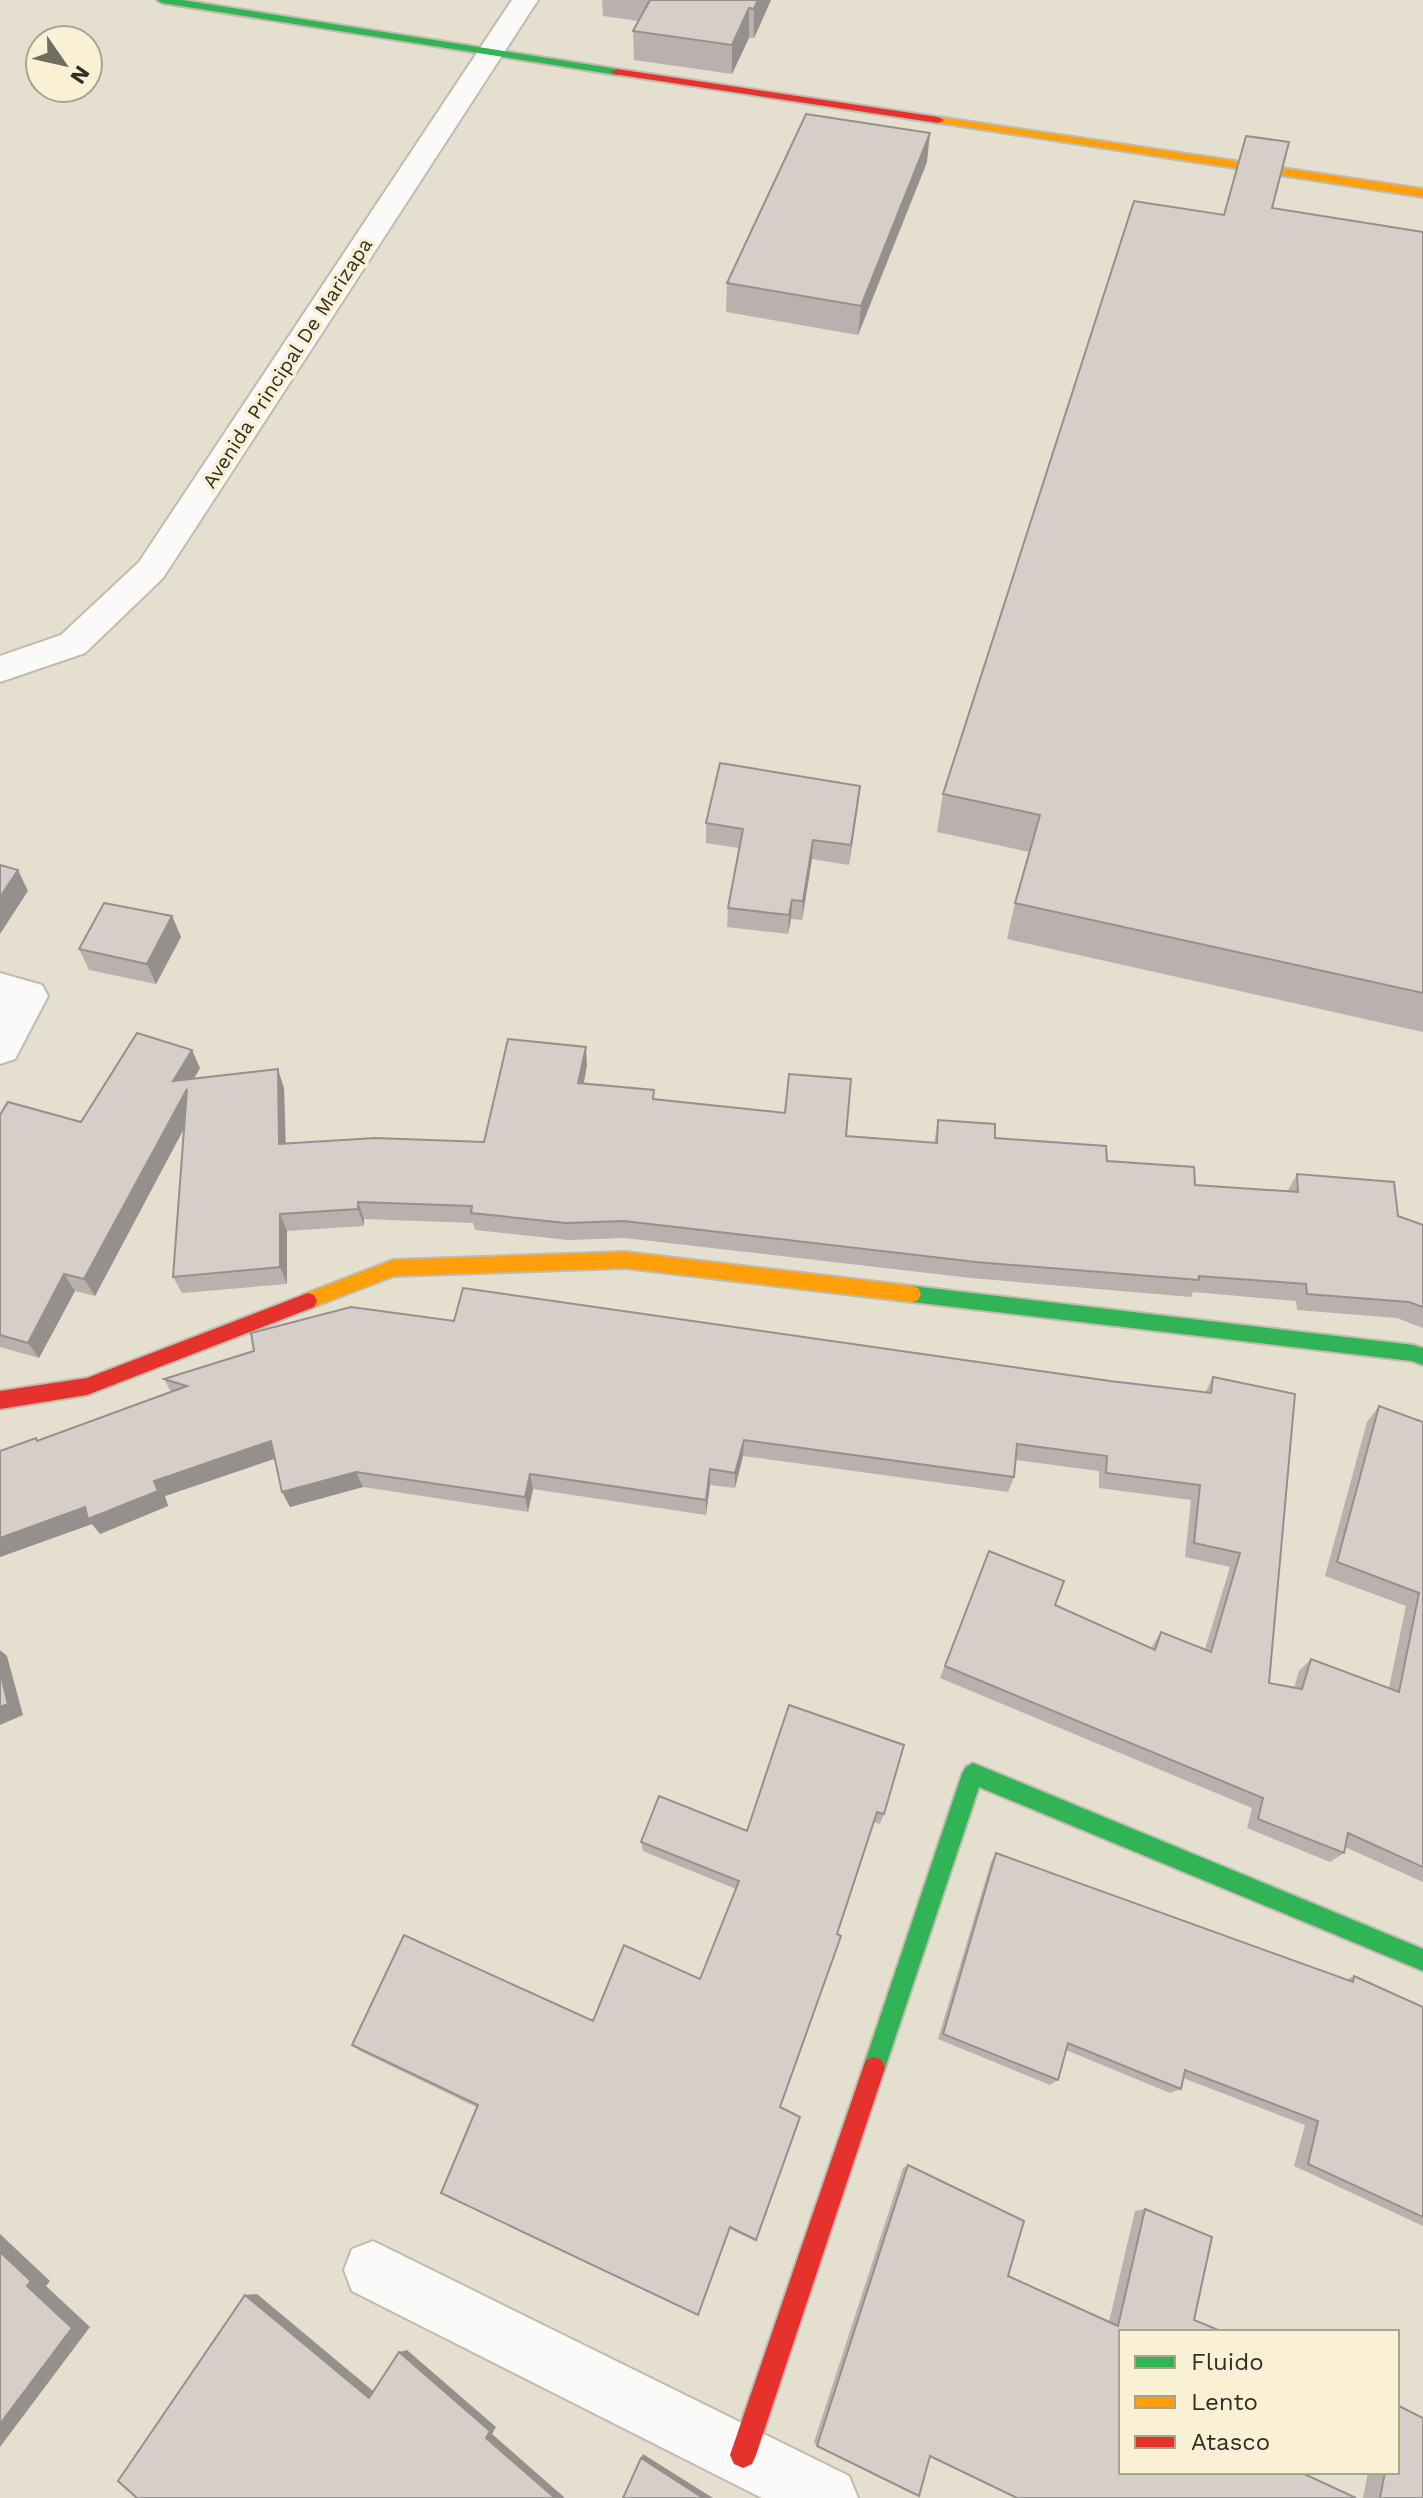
<svg xmlns="http://www.w3.org/2000/svg" width="1423" height="2498" font-family="'Work Sans',sans-serif">
  <rect width="100%" height="100%" fill="#e5dfcf"/>
  <g fill="none" stroke-linecap="round" stroke-linejoin="round">
    <g stroke="#c0bbaf" stroke-width="4">
      <g id="street">
        <path d="M512,0H538L163,578L85,653L0,682V656L61,635L139,562Z"/>
        <path d="M0,973L42,985L48,996L15,1059L0,1064Z"/>
        <path d="M373,2241L849,2476L858,2498H762L352,2291L344,2270L352,2249Z"/>
      </g>
    </g>
    <g stroke="#c0bbaf" stroke-width="4">
      <g id="fast">
        <path d="M157,0H182L617,69L623,72L617,75L162,3Z"/>
        <path d="M912,1286L1413,1345L1423,1348V1365L1412,1361L912,1302L906,1300L903,1294L906,1288Z"/>
        <path d="M973,1763L1423,1949V1971L979,1787L885,2068L882,2076L874,2079L866,2076L863,2068L962,1774L966,1767Z"/>
      </g>
    </g>
    <g stroke="#c0bbaf" stroke-width="4">
      <g id="slow">
        <path d="M938,117L1423,189V197L934,122V118Z"/>
        <path d="M625,1252L912,1286L918,1288L921,1294L918,1300L912,1302L625,1268L394,1276L308,1309L302,1307L299,1301L302,1295L393,1260Z"/>
      </g>
    </g>
    <g stroke="#c0bbaf" stroke-width="4">
      <g id="jam">
        <path d="M617,69L938,117L944,120L938,123L613,74L611,72Z"/>
        <path d="M308,1293L314,1295L317,1301L314,1307L87,1395L0,1409V1391L87,1378Z"/>
        <path d="M874,2057L882,2060L885,2068L756,2455L752,2464L743,2468L734,2464L730,2455L863,2068L866,2060Z"/>
      </g>
    </g>
    <use href="#street" fill="#fbfaf8" fill-rule="evenodd"/>
    <use href="#fast" fill="#30b455" fill-rule="evenodd"/>
    <use href="#slow" fill="#ff9f0a" fill-rule="evenodd"/>
    <use href="#jam" fill="#e5322d" fill-rule="evenodd"/>
  </g>
  <g fill="#b8b1ad">
    <path d="M602,0H771L754,38H749L732,74L634,60L633,31L638,21L603,16Z"/>
    <path d="M927,162L858,335L726,312L727,283Z"/>
    <path d="M1272,208L1423,232V1032L1007,939L1015,903L1029,852L937,832L943,794L1224,215Z"/>
    <path d="M860,786L849,865L812,859L802,920L791,919L788,934L727,927L728,908L739,848L706,843V823Z"/>
    <path d="M172,916L181,937L156,984L89,970L79,949Z"/>
    <path d="M587,1065L584,1083L655,1099L846,1136L934,1143L938,1120L995,1138L1107,1161L1195,1185L1287,1192L1297,1174L1398,1216L1423,1225V1328L1397,1318L1297,1310L1296,1301L1193,1292L1191,1297L971,1278L625,1238L568,1240L475,1230L473,1223L364,1219V1226L287,1231V1284L182,1293L173,1277L184,1128L95,1296L75,1291L39,1358L0,1347V1115L81,1122L200,1068L194,1079L284,1088L286,1144L484,1142Z"/>
    <path d="M454,1321L1110,1381L1205,1393L1213,1377L1269,1683L1294,1688L1299,1671L1311,1659L1389,1688L1406,1606L1325,1576L1367,1422L1379,1406L1423,1422V1882L1345,1847L1344,1853L1330,1862L1247,1828L1252,1808L940,1678L989,1551L1055,1605L1151,1648L1161,1632L1205,1649L1230,1567L1185,1557L1191,1500L1099,1488V1471L1016,1460L1014,1477L1008,1492L743,1456L735,1488L710,1485L706,1515L533,1489L528,1512L363,1487L290,1507L282,1492L275,1458L165,1496L168,1506L100,1534L92,1524L0,1557V1451L38,1441L171,1392L164,1379Z"/>
    <path d="M789,1705L884,1814L880,1824L874,1822L780,2107L755,2241L360,2051L352,2045L593,2021L700,1979L736,1889L643,1851L641,1842L747,1831Z"/>
    <path d="M996,1853L1346,1980L1354,1976L1423,2007V2226L1294,2166L1305,2125L1183,2078L1181,2089L1170,2093L1066,2050L1058,2080L1050,2085L938,2039L991,1862Z"/>
    <path d="M908,2165L1008,2276L1109,2322L1135,2211L1145,2209L1194,2320L930,2456L817,2446L814,2442L903,2168Z"/>
    <path d="M1397,2406H1399L1423,2498H1363L1368,2472H1397Z"/>
  </g>
  <g fill="#96908d">
    <path d="M758,0H771L754,38V9Z"/>
    <path d="M749,8V38L732,74V45Z"/>
    <path d="M930,133L927,162L858,335L861,306Z"/>
    <path d="M860,786L858,806L849,865L851,845Z"/>
    <path d="M813,840L812,859L802,920L803,901Z"/>
    <path d="M18,870L28,891L0,934V897Z"/>
    <path d="M792,900L791,919L788,934L789,915Z"/>
    <path d="M172,916L181,937L156,984L147,964Z"/>
    <path d="M586,1047L587,1065L580,1101L578,1083Z"/>
    <path d="M192,1050L200,1068L187,1090L195,1108L95,1296L84,1279L173,1081Z"/>
    <path d="M278,1069L284,1088L286,1162L279,1144Z"/>
    <path d="M358,1202L364,1219V1226L358,1209Z"/>
    <path d="M280,1214L287,1231V1284L280,1267Z"/>
    <path d="M64,1274L75,1291L39,1358L28,1343Z"/>
    <path d="M744,1440L743,1456L735,1488V1473Z"/>
    <path d="M271,1441L280,1457L165,1496L168,1506L100,1534L92,1524L0,1557V1538L154,1481Z"/>
    <path d="M710,1469V1485L706,1515V1500Z"/>
    <path d="M356,1472L363,1487L290,1507L282,1492Z"/>
    <path d="M530,1474L533,1489L528,1512L525,1497Z"/>
    <path d="M0,1650L7,1656L23,1715L0,1725Z"/>
    <path d="M0,2234L50,2281L46,2286L90,2327L0,2447V2424L27,2286L0,2252Z"/>
    <path d="M257,2294L378,2395L369,2398L245,2295Z"/>
    <path d="M407,2350L496,2427L492,2434L565,2498H555L486,2438L399,2352Z"/>
    <path d="M643,2454L713,2498H703L641,2458Z"/>
  </g>
  <g fill="#d6cec9" stroke="#96908d" stroke-width="2">
    <path d="M650,0H758L754,9L749,8L732,45L633,31Z"/>
    <path d="M806,114L930,133L861,306L727,283Z"/>
    <path d="M1246,136L1289,142L1272,208L1423,232V993L1015,903L1040,815L943,794L1134,201L1224,215Z"/>
    <path d="M720,763L860,786L851,845L813,840L803,901L792,900L789,915L728,908L743,829L706,823Z"/>
    <path d="M0,865L18,870L0,897Z"/>
    <path d="M104,903L172,916L147,964L79,949Z"/>
    <path d="M137,1033L192,1050L173,1081L278,1069L279,1144L375,1138L484,1142L508,1039L586,1047L578,1083L654,1090L653,1099L785,1113L789,1074L851,1079L846,1136L937,1143L938,1120L995,1124V1138L1106,1146L1107,1161L1194,1167L1195,1185L1298,1192L1297,1174L1394,1182L1398,1216L1423,1225V1307L1409,1302L1307,1294L1306,1284L1199,1276V1280L976,1262L624,1221L566,1223L471,1213L472,1206L358,1202V1209L280,1214V1267L173,1277L187,1089L84,1279L64,1274L28,1343L0,1335V1115L8,1102L81,1122Z"/>
    <path d="M463,1288L1110,1381L1211,1393L1213,1377L1295,1394L1269,1683L1302,1689L1311,1659L1399,1692L1419,1593L1337,1562L1379,1406L1423,1422V1867L1348,1833L1344,1853L1258,1819L1263,1798L945,1666L989,1551L1064,1581L1055,1605L1155,1650L1161,1632L1211,1652L1240,1553L1194,1543L1200,1485L1106,1473L1107,1456L1017,1444L1014,1477L744,1440L735,1473L710,1469L706,1500L530,1474L525,1497L356,1472L282,1492L271,1441L154,1481L158,1491L88,1519L85,1507L0,1538V1451L36,1438L37,1441L187,1386L164,1379L254,1351L251,1333L351,1307L454,1321Z"/>
    <path d="M0,1672L8,1704L0,1707Z"/>
    <path d="M789,1705L904,1745L884,1814L877,1812L837,1934L841,1936L780,2107L800,2117L756,2240L730,2227L698,2315L441,2193L478,2105L352,2045L404,1935L593,2021L624,1945L700,1979L739,1881L641,1842L659,1796L747,1831Z"/>
    <path d="M996,1853L1353,1982L1354,1976L1423,2007V2217L1308,2164L1318,2121L1185,2070L1181,2089L1068,2043L1058,2080L943,2034Z"/>
    <path d="M908,2165L1024,2221L1008,2276L1118,2326L1145,2209L1212,2237L1194,2320L1223,2332H1121V2472H1300L1356,2498H1017L930,2456L919,2496L817,2446Z"/>
    <path d="M0,2252L31,2281L27,2286L72,2328L0,2424Z"/>
    <path d="M245,2295L369,2398L399,2352L490,2431L486,2438L555,2498H137L118,2481Z"/>
    <path d="M1399,2406L1423,2418V2498H1380L1385,2472H1397V2414Z"/>
    <path d="M641,2458L703,2498H623Z"/>
  </g>
  <g text-anchor="middle" dominant-baseline="central" stroke-width="7" stroke-linejoin="round" paint-order="stroke">
    <g font-size="20" fill="#332f25" stroke="#faf0d4">
      <text transform="translate(287 363) rotate(-57)">Avenida Principal De Marizapa</text>
    </g>
  </g>
  <rect x="1119" y="2330" width="280" height="144" fill="#faf0d4" stroke="#aaa38e" stroke-width="2"/>
  <rect x="1135" y="2356" width="40" height="12" fill="#30b455" stroke="#aaa38e" stroke-width="2"/>
  <text x="1191" y="2370" font-size="24" fill="#332f25">Fluido</text>
  <rect x="1135" y="2396" width="40" height="12" fill="#ff9f0a" stroke="#aaa38e" stroke-width="2"/>
  <text x="1191" y="2410" font-size="24" fill="#332f25">Lento</text>
  <rect x="1135" y="2436" width="40" height="12" fill="#e5322d" stroke="#aaa38e" stroke-width="2"/>
  <text x="1191" y="2450" font-size="24" fill="#332f25">Atasco</text>
  <g transform="translate(64 64) rotate(124)"><circle r="38" fill="#faf0d4" stroke="#aaa38e" stroke-width="2"/>
  <path d="M0-6L14 30L0 20L-14 30Z" fill="#716d60"/>
  <text y="-12" font-size="22" font-weight="bold" text-anchor="middle" fill="#332f25">N</text>
  </g>
</svg>
